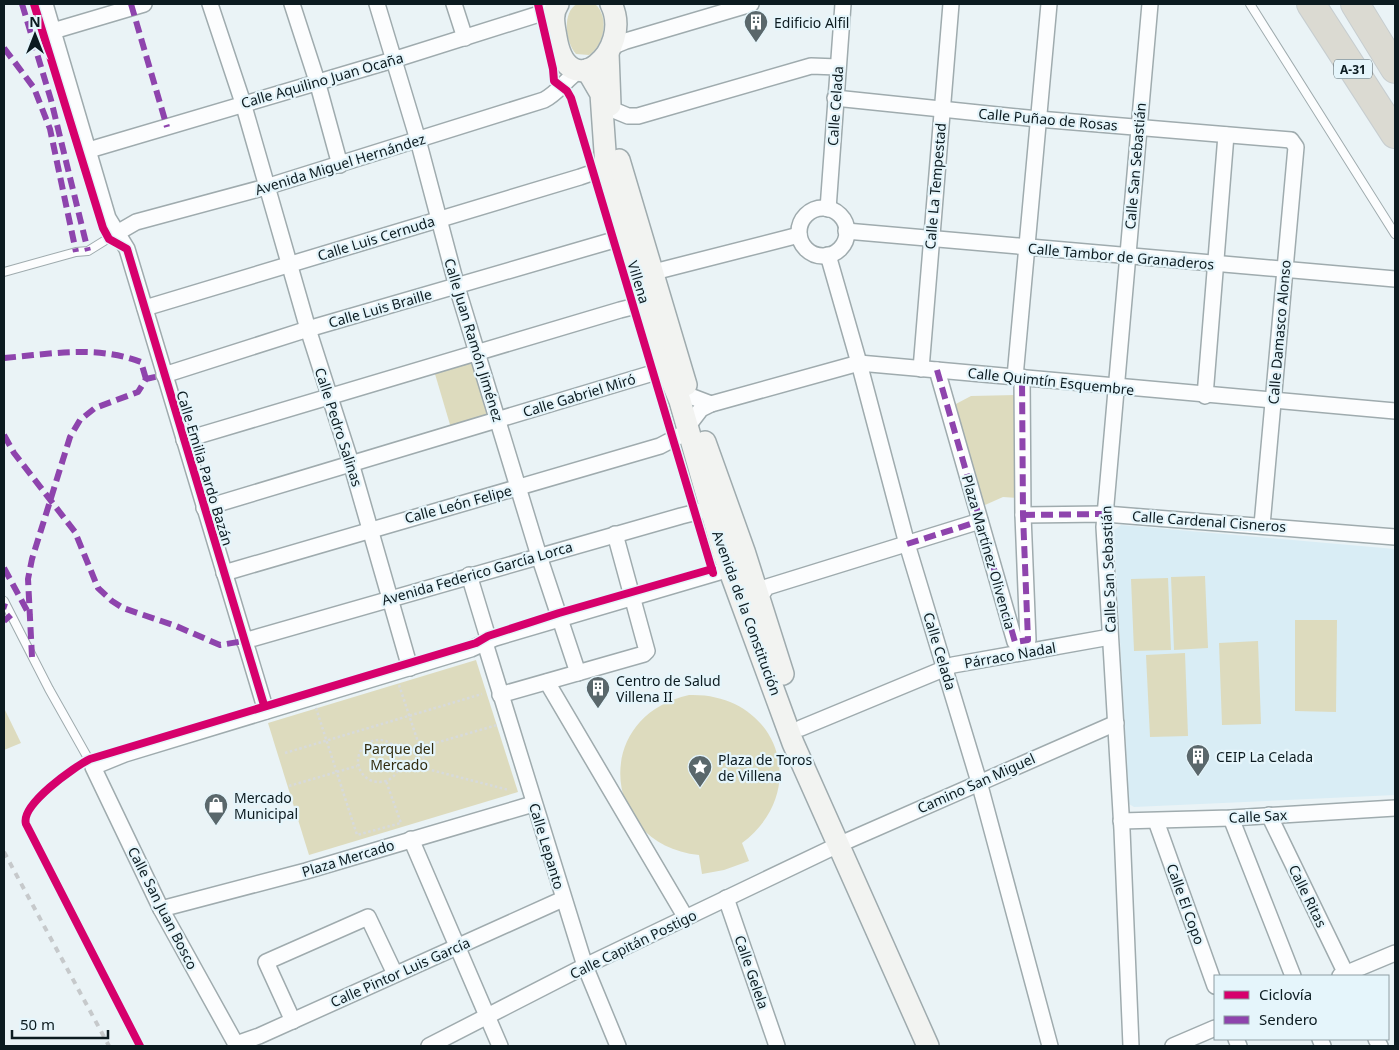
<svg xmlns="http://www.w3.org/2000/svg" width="1399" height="1050" font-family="'Noto Sans',sans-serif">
  <rect width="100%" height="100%" fill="#eaf3f6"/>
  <path fill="#d9edf5" d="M1121,525L1395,549V795L1134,807L1129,804L1114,530Z"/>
  <g fill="#dddbbe">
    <path d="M577,4H595C610,17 604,45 589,55L576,54C565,42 562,12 577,4Z"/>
    <path d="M471,362L490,417L451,428L435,374Z"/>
    <path d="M1016,395L1019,498L1003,497L985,505L979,495L952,406L971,396Z"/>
    <path d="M1205,576L1208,648L1174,650L1171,577Z"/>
    <path d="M1168,578L1171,650L1134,651L1131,579Z"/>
    <path d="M1295,620H1337L1336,712L1295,711Z"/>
    <path d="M1258,641L1261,724L1222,725L1219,643Z"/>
    <path d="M1185,653L1188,736L1150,737L1146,655Z"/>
    <path d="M476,660L518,792L309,855L268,723Z"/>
    <path d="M689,695C777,692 813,790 742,843L749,861L724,870L702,874L699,855C602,845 590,717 689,695Z"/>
    <path d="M4,708L21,743L4,750Z"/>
  </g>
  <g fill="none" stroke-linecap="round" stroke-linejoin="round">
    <g stroke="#9fabae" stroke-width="10">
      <g id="lane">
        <path d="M1250,4L1395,234"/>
        <path d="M4,272L76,252L88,251L117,233"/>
        <path d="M4,601L49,689L93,767"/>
      </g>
    </g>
    <g stroke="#9fabae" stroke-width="18">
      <g id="street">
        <path d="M45,4L108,218L127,249L266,711"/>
        <path d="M210,4L243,103L308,329L351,463L410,668"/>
        <path d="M292,4L317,81L340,165"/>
        <path d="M377,4L418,140L457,287L539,556L578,673"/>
        <path d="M454,4L465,38"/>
        <path d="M53,31L144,4"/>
        <path d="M609,48L626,41L751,4"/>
        <path d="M835,98L1038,119L1291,140L1296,147L1262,525"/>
        <path d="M611,109L628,116H638L811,66L838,67"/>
        <path d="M89,150L393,60L555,9"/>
        <circle cx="823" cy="232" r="24"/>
        <path d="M828,209L843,4"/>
        <path d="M846,231L1395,279"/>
        <path d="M117,233L136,222L266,187L544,100C558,93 566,79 580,70"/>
        <path d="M828,255L859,363L907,544L979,782L1050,1046"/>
        <path d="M644,272H654L799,235"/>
        <path d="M145,308L580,177L603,169L606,166L610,173"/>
        <path d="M921,369L951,4"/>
        <path d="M937,370L1015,642L1028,640L1023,515L1022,377"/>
        <path d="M164,375L308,329L614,240L626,241"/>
        <path d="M1015,377L1049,4"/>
        <path d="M690,396L711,404"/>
        <path d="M1205,396L1226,135"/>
        <path d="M184,440L620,310L644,304H652"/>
        <path d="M204,508L653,373H668"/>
        <path d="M1023,515L1105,514L1395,537"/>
        <path d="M224,573L660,446L681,435L701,409L711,404L859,363L1395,411"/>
        <path d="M469,575L489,641"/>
        <path d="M759,598L767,587L980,521"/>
        <path d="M244,641L681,516L705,510L711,511"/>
        <path d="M485,643L585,966L618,1046"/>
        <path d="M547,682L686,918"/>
        <path d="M500,695L644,654L647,651L615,534"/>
        <path d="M801,728L953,665L1110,637"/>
        <path d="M1269,815L1347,976"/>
        <path d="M1231,818L1293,976"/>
        <path d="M1121,821L1231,818L1395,808"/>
        <path d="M1156,821L1215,986"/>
        <path d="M411,839L500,1046"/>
        <path d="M726,898L777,1046"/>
        <path d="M161,909L306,871L533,804"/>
        <path d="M1340,976L1395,953"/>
        <path d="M293,1021L266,962L368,917L395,974"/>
        <path d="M1236,1039L1239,1046"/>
        <path d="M1320,1039L1323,1046"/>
        <path d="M1376,1039L1380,1046"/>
        <path d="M236,1044L259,1036L563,899"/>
        <path d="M237,1046L161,909L93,767L125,754L471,649L495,638L736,567"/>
        <path d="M429,1046L585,966L838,845L1116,723"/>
        <path d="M1131,1046L1122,830L1104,527L1150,4"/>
        <path d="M1173,1046L1215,1028"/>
      </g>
    </g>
    <g stroke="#9fabae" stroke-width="24">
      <g id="secondary">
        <path d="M558,4C551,14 554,25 556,37C568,109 634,50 611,4"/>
        <path d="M608,53L610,105"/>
        <path d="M587,70L601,94L606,166L636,278L656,343L680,401L724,555L793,743L928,1046"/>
        <path d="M619,160L686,385"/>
        <path d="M705,442L744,551L783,674"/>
      </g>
    </g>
    <g stroke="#c7cdcf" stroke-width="30">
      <g id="highway">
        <path d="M1311,4L1395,134"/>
        <path d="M1355,4L1395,69"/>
      </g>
    </g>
    <g stroke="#d7dadb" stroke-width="2.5" stroke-dasharray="2.5 2.5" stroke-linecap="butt">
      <path d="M399,685L427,769H399"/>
      <path d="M316,708L357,835L401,823L386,781"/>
      <circle cx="379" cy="761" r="21"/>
      <path d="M285,753L482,694"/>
      <path d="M398,754L497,725"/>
      <path d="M427,769L509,790"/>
      <path d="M289,786L357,766"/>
    </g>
    <use href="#lane" stroke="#fcfdfe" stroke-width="8"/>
    <use href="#street" stroke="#fcfdfe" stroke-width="15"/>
    <use href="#secondary" stroke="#f2f3f1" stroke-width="21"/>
    <use href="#highway" stroke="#dbdad2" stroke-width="28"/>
    <path stroke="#c6c9cb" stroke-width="4" stroke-dasharray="6 6" stroke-linecap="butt" d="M4,852L109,1046"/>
    <g stroke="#8e44ad" stroke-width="6" stroke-dasharray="12 6" stroke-linecap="butt">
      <path d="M22,4L51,100L88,251"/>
      <path d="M131,4L167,127"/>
      <path d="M4,48L34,88L50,129L76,252"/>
      <path d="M4,358C50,354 97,345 141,362L146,379"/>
      <path d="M937,370L1015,642L1028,640L1023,515L1022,377"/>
      <path d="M4,435L14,453L75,532L98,588L112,601L123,608L176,626L220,645L244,641"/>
      <path d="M1023,515L1105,514"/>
      <path d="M907,544L980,521"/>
      <path d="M4,568L30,616"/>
      <path d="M4,606L7,607"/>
      <path d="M4,621L11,615"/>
      <path d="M32,657L28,579L32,559L70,437L80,420L95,408L138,392L146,379L164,375"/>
    </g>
    <g stroke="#e5f5fb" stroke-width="11">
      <g id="cycleway">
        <path d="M34,4L103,228L109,239L127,249L264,705"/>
        <path d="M538,4L553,69L554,81L567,91L571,98L713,573"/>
        <path d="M140,1046L26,824C20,805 74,767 90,759L476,643L488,636L559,613L712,569"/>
      </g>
    </g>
    <use href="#cycleway" stroke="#d6006c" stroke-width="8"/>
  </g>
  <defs>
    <g id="building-pin" transform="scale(1.25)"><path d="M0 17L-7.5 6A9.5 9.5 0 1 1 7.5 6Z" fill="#5a676b" stroke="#e5f5fb"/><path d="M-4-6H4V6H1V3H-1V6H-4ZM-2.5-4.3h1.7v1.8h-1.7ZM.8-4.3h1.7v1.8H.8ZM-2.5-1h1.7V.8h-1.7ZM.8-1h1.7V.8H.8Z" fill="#fff"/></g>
    <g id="sight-pin" transform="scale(1.25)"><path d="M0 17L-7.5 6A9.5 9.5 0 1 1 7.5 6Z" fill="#5a676b" stroke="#e5f5fb"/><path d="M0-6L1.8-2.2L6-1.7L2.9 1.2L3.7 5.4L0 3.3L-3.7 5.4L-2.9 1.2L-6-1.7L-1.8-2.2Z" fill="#fff"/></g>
    <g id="shop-pin" transform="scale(1.25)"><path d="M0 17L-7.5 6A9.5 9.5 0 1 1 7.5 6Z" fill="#5a676b" stroke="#e5f5fb"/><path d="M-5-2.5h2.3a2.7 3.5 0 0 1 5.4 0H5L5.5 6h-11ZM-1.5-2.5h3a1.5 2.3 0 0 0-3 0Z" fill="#fff"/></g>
  </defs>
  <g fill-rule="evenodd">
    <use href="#building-pin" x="756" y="22"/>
    <use href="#building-pin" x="598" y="688"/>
    <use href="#building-pin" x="1198" y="756"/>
    <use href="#sight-pin" x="700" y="767"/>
    <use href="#shop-pin" x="216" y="805"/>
  </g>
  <g text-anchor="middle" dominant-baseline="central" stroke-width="4.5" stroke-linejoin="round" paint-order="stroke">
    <rect fill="#e5f5fb" stroke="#4d5c62" stroke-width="1" x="1334" y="59.5" width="38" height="19" rx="4"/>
    <g font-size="12" font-weight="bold" fill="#0c1b20">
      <text x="1353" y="69">A-31</text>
    </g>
    <g font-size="14" fill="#0c1b20" stroke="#e5f5fb" text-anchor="start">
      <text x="774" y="22">Edificio Alfil</text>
      <text x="616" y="680">Centro de Salud<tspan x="616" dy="16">Villena II</tspan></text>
      <text x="1216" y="756">CEIP La Celada</text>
      <text x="718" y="759">Plaza de Toros<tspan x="718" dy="16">de Villena</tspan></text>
      <text x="234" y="797">Mercado<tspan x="234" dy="16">Municipal</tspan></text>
    </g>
    <g font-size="14" fill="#0c1b20" stroke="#e5f5fb">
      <text transform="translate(322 80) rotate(-16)">Calle Aquilino Juan Ocaña</text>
      <text transform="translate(835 106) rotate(-86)">Calle Celada</text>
      <text transform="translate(1048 119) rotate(5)">Calle Puñao de Rosas</text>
      <text transform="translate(340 164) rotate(-17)">Avenida Miguel Hernández</text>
      <text transform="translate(1135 166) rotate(-85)">Calle San Sebastián</text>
      <text transform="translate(935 186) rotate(-85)">Calle La Tempestad</text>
      <text transform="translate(376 238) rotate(-17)">Calle Luis Cernuda</text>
      <text transform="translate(1121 256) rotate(5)">Calle Tambor de Granaderos</text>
      <text transform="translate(639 282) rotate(73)">Villena</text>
      <text transform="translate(380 308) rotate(-16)">Calle Luis Braille</text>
      <text transform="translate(1279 332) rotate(-85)">Calle Damasco Alonso</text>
      <text transform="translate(474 340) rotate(73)">Calle Juan Ramón Jiménez</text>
      <text transform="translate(1051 381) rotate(6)">Calle Quimtín Esquembre</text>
      <text transform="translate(579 395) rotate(-17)">Calle Gabriel Miró</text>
      <text transform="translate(339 427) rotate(72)">Calle Pedro Salinas</text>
      <text transform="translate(205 468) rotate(73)">Calle Emilia Pardo Bazán</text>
      <text transform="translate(458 504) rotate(-15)">Calle León Felipe</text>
      <text transform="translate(1209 521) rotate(4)">Calle Cardenal Cisneros</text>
      <text transform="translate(989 552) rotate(74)">Plaza Martínez Olivencia</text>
      <text transform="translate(1108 569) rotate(-92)">Calle San Sebastián</text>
      <text transform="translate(477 573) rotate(-16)">Avenida Federico García Lorca</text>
      <text transform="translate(747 613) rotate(70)">Avenida de la Constitución</text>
      <text transform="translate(940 651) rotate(73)">Calle Celada</text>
      <text transform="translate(1010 655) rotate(-10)">Párraco Nadal</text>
      <text transform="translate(976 783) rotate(-24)">Camino San Miguel</text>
      <text transform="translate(1258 816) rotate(-3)">Calle Sax</text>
      <text transform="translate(547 846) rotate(73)">Calle Lepanto</text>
      <text transform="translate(348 858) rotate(-17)">Plaza Mercado</text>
      <text transform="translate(1308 896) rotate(64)">Calle Ritas</text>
      <text transform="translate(1186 904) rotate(70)">Calle El Copo</text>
      <text transform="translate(163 908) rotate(63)">Calle San Juan Bosco</text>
      <text transform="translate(633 944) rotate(-26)">Calle Capitán Postigo</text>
      <text transform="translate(400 972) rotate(-24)">Calle Pintor Luis García</text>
      <text transform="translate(752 972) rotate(71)">Calle Gelela</text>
    </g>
    <g font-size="14" fill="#322c0f" stroke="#e5f5fb">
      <text x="399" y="748">Parque del<tspan x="399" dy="16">Mercado</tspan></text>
    </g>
  </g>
  <rect width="1399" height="1050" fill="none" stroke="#0c1b20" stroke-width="10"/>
  <rect x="1214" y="975" width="175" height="65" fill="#e5f5fb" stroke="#8e9ea3"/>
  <rect x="1224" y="991" width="25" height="8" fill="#d6006c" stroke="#8e9ea3"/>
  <text x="1259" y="1000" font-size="15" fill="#0c1b20">Ciclovía</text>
  <rect x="1224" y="1016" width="25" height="8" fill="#8e44ad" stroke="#8e9ea3"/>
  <text x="1259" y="1025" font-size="15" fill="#0c1b20">Sendero</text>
  <g transform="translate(35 35)" stroke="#e5f5fb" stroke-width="4" paint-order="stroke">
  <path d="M0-4L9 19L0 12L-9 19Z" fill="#0c1b20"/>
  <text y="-8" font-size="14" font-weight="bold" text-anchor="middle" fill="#0c1b20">N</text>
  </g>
  <path d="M12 1030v8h96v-8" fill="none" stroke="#0c1b20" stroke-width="2.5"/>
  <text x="20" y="1030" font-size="15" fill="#0c1b20" stroke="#e5f5fb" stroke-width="4" paint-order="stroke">50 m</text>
</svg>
